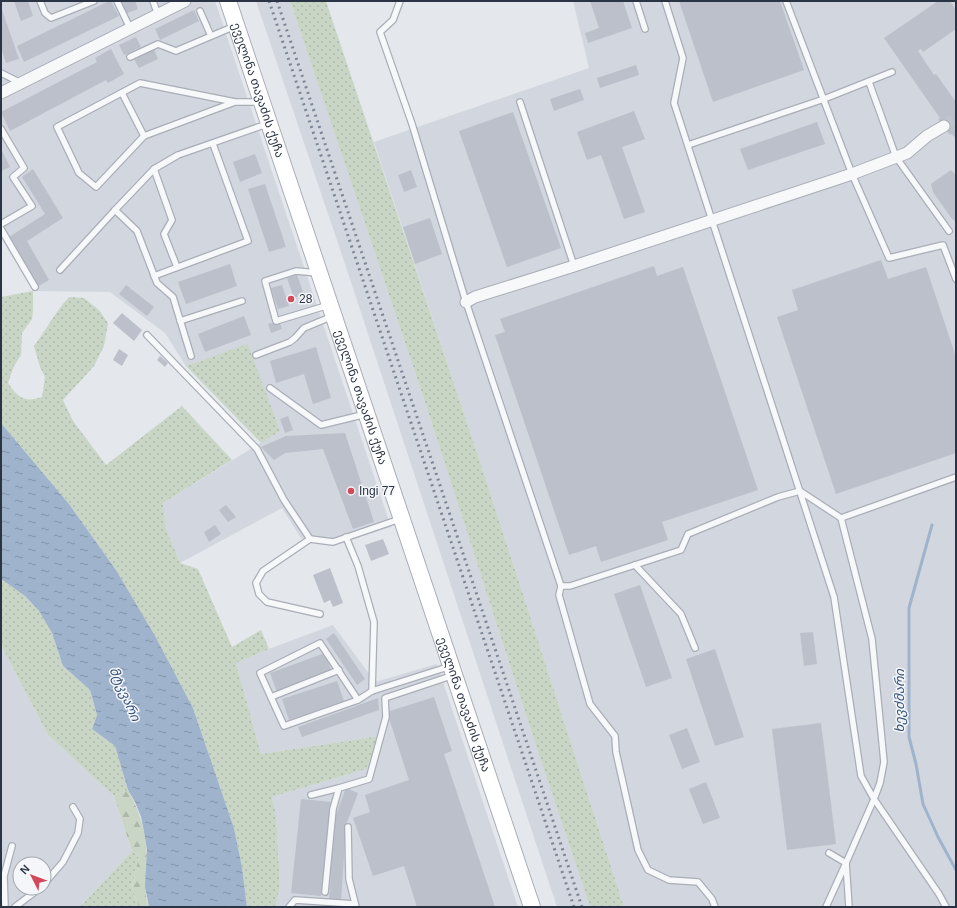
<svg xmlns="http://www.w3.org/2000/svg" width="957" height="908" font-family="Helvetica,'Noto Sans Georgian',sans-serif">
  <defs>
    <pattern id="grass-dots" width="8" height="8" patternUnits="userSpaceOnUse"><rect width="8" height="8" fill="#c9d6c5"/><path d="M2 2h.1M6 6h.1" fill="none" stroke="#adb8ab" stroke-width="1.8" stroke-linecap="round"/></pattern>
    <pattern id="forest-firs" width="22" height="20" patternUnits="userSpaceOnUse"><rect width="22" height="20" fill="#c9d6c5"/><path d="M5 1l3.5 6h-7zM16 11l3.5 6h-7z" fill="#adb8ab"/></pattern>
    <pattern id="water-ripples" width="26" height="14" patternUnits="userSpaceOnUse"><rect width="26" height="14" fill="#9fb4cc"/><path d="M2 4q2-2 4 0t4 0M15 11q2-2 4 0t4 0" fill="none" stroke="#8293a7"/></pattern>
  </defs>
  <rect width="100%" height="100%" fill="#e4e7ec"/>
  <g fill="#d2d6de" fill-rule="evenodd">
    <path d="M1,1H215L391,527L331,546L301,538L282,508L180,563L166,529L163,503L280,431L248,345L186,366L165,333L110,292L33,291L1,237Z"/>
    <path d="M256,1H290L421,390L538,752L590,907H557L345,264Z"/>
    <path d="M573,1H956V907H624L477,452L374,142L589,68Z"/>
    <path d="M333,625L375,682L437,664L518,907H277L276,904L280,886L276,815L272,797L366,769L380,736L261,754L236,663L269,649Z"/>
    <path d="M1,645L48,735L114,796L132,851L80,907H1ZM20,864H44V888H20Z"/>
  </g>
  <g fill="url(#grass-dots)">
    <path d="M290,1H326L477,452L624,907H590L538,752L421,390Z"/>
    <path d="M33,291V311L32,319L22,333L21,355L14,366L8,383C18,398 25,403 42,397L45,377L40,367L34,346C46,330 55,312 69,297L84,298L99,310L108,323L104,346L94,366L63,400L73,421L106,465L182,406L232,460L163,503L166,529L180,563L198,569L232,647L261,630L269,649L236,663L261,754L380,736L366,769L272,797L276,815L280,886L276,904L277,907H247L242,867L234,828L193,708L154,636L116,570L69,504L1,423V297Z"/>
    <path d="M248,344L280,431L261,443L186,366Z"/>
    <path d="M1,579L25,596L39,611L52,633L63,666L90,690L97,715L92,729L115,746L128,790L114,796L48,735L1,645Z"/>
    <path d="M132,851L139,856L132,887L139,907H80Z"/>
  </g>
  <path fill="url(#forest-firs)" d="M128,790C142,815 148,841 147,870C146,883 144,895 149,907H139L132,887L139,856L132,851L114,796Z"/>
  <path fill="url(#water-ripples)" d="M1,423L69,504L116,570L155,636L193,708L234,828L242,867L247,907H149L145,887L147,850L144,832L141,817L135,802L128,790L115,746L92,729L97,715L90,690L63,666L52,633L39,611L25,596L1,579Z"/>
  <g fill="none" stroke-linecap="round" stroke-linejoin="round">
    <path stroke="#9fb4cc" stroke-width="3" d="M932,525L909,608V737L916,764L923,804L938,837L956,870"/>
  </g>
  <g fill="#bbc0ca">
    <path d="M14,1H28L33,16L21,21Z"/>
    <path d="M109,1H111L119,16L24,62L17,46Z"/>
    <path d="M120,1H135L138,9L125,14Z"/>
    <path d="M590,1H623L632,28L588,43L585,33L599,28Z"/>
    <path d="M679,1H780L804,70L713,102Z"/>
    <path d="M938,1H950L956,10V29L923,52L921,49L918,51L934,75L936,74L956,102V139L952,134L950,135L938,119L940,118L884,38Z"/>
    <path d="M1,7L19,59L6,63L1,47Z"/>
    <path d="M194,10L199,21L160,40L155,29Z"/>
    <path d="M136,37L141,47L124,55L119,45Z"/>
    <path d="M111,49L124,74L108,83L106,80L10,131L1,112L97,62L95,58Z"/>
    <path d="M154,49L158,59L139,68L134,59Z"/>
    <path d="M636,65L639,75L600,88L597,78Z"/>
    <path d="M580,89L584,100L554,111L550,99Z"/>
    <path d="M634,111L645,139L622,147L645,212L624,219L601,155L587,160L577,132Z"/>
    <path d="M513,112L561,248L507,267L459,131Z"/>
    <path d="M817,122L825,144L748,170L740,149Z"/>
    <path d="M1,149L10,167L1,171Z"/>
    <path d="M255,154L262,173L240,182L233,162Z"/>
    <path d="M33,169L63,218L27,241L49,280L37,287L9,237L45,214L22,177Z"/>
    <path d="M411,170L417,187L404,192L398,175Z"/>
    <path d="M951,170L956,175V222L952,219L933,192L931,184Z"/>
    <path d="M265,184L286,247L269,252L248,189Z"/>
    <path d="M430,218L442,254L415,264L403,227Z"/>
    <path d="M881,260L888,279L926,267L956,357V453L836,494L777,317L798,310L792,290Z"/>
    <path d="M230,264L237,286L186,304L178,282Z"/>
    <path d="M654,266L657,276L683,267L758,490L662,522L668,540L601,562L596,546L569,555L495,335L505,332L500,319Z"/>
    <path d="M297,275L304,295L294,298L287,278Z"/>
    <path d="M126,285L154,307L147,316L119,294Z"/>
    <path d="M282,285L289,306L278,309L271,288Z"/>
    <path d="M122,313L142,330L134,341L113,323Z"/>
    <path d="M244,316L251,335L205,352L198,334Z"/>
    <path d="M279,321L282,329L271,333L268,324Z"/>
    <path d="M316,347L331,398L313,404L304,374L276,383L270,361Z"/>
    <path d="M119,349L128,355L122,366L113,360Z"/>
    <path d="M160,356L168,363L165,367L157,360Z"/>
    <path d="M288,416L293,430L285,433L280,419Z"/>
    <path d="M345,433L374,522L353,529L323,449L285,453L274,460L261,447L286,436Z"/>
    <path d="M226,505L236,517L228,522L219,510Z"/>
    <path d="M215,525L221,534L209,542L204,532Z"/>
    <path d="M383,539L389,554L371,561L365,545Z"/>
    <path d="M330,568L343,603L333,607L330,600L324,603L313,575Z"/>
    <path d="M640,585L672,678L646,687L614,594Z"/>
    <path d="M813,632L817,664L804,666L800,633Z"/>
    <path d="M334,633L365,679L357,685L326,639Z"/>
    <path d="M715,649L744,737L715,746L686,659Z"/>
    <path d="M325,653L332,673L277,692L270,673Z"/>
    <path d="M337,681L344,701L289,720L282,699Z"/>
    <path d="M434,697L452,751L444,754L495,907H417L404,866L373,876L353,818L370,812L365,795L409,780L387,712Z"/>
    <path d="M378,698L379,710L302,737L298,727Z"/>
    <path d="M821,723L836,844L787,850L772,729Z"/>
    <path d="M687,728L700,762L682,769L669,735Z"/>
    <path d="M706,782L720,818L703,824L689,789Z"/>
    <path d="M346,788L358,793L346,825L341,902L329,901L334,820Z"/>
    <path d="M301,799L331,802L321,896L291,893Z"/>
  </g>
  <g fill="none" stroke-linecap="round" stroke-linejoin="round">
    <path stroke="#bfc3cb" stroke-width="11" stroke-dasharray="11 5.5" stroke-linecap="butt" d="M944,126L956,117"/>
    <g stroke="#a9aeb7" stroke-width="8">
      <g id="lane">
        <path d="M40,1L45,13L51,18L94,1"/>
        <path d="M117,1L130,28"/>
        <path d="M153,1L158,15"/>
        <path d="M400,1L393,20L380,32L412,124L466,302L561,586L559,595L590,704L615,736L616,752L638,850L648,870L669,880L698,882L712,899L715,907"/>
        <path d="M636,1L645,29"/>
        <path d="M665,1L683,58L674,103L834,597L861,776L874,799L939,894L946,907"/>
        <path d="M786,1L852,174L889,258L943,245L956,279"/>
        <path d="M200,11L211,36"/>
        <path d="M130,57L158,44L176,51L235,26"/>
        <path d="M1,73L21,83"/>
        <path d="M869,82L896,157L949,231"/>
        <path d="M122,93L144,136"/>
        <path d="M235,102L144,136L96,187L79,173L57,127L140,83L235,102H259"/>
        <path d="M520,102L574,266"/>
        <path d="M1,129L24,168L13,177L32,206L1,224"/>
        <path d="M688,145L824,99L892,72"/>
        <path d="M154,169L172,220L164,234L177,267"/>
        <path d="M1,229L35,287"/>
        <path d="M60,270L115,210"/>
        <path d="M318,273L296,271L265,281L276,321L329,305"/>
        <path d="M154,276L248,241L213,144"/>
        <path d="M180,321L242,301"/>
        <path d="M147,335L257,449L284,500L310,539"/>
        <path d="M256,355L290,342L295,338L304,328L333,316"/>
        <path d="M191,356L173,297L157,283L137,231L115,210L154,169L178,155L267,124"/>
        <path d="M270,388L321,425L366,414"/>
        <path d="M346,537L358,566L374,622L372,691"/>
        <path d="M635,565L681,614L695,648"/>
        <path d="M561,586H570L681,550L688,534L778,497L800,491L841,518"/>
        <path d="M320,614L267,602L259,594L256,583L263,571L310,539L333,542L400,519"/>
        <path d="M271,697L339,670"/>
        <path d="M358,700L320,643L260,673L284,726L358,700L372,691L451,666"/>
        <path d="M311,795L339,788"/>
        <path d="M348,827L349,879L356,907"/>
        <path d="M44,884L63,862L78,833L80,819L73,807"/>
        <path d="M325,892L333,809L339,788L369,779L386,717L385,698L454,675"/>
        <path d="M5,907L4,876L12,846"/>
        <path d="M15,907L40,888"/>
        <path d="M289,907L295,900L355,904"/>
        <path d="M826,907L846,863L829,853"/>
        <path d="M849,907L846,863L874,799L880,783L884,762L872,639L841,518L956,477"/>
      </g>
    </g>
    <g stroke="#a9aeb7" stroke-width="13">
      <g id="street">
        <path d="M1,93L185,1"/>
        <path d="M466,302L475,297L574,266L852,174L907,153L927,136L944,126"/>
      </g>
    </g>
    <g stroke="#a9aeb7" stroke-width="18">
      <g id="secondary">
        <path id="s1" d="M228,1L532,907"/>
      </g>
    </g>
    <use href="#lane" stroke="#f7f8fa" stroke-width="5.5"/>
    <use href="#street" stroke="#f7f8fa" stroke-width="11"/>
    <use href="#secondary" stroke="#fff" stroke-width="16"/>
    <g stroke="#7d8696" stroke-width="3" stroke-dasharray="2 4" stroke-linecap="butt">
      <path d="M269,1L574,907"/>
      <path d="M277,1L582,907"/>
    </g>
  </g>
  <g fill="#d1495b" stroke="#f4f6f9" stroke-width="1.5">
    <circle cx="291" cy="299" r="4"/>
    <circle cx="351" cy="491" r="4"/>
  </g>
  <g text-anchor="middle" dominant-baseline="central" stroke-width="3" stroke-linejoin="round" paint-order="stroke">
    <g font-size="12" fill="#2b3445" stroke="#f4f6f9">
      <text stroke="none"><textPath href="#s1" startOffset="94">ეველინა თავაძის ქუჩა</textPath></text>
      <text stroke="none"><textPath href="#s1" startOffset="418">ეველინა თავაძის ქუჩა</textPath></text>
      <text stroke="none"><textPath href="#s1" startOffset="742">ეველინა თავაძის ქუჩა</textPath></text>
    </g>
    <g font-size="12" fill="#2b3445" stroke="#f4f6f9" text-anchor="start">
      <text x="299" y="299">28</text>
      <text x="359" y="491">Ingi 77</text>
    </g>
    <g font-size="13" font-style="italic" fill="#34527a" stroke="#f4f6f9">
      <text transform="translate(125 694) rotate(66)">მტკვარი</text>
      <text transform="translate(899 701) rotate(-90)">ხევძმარი</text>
    </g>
  </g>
  <rect width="957" height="908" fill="none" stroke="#2b3445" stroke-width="4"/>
  <g transform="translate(32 876) rotate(312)"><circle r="19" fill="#f4f6f9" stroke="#a4a8b1"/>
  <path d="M0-3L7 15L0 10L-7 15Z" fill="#d1495b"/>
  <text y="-6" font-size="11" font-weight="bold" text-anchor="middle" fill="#2b3445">N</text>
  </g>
</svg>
